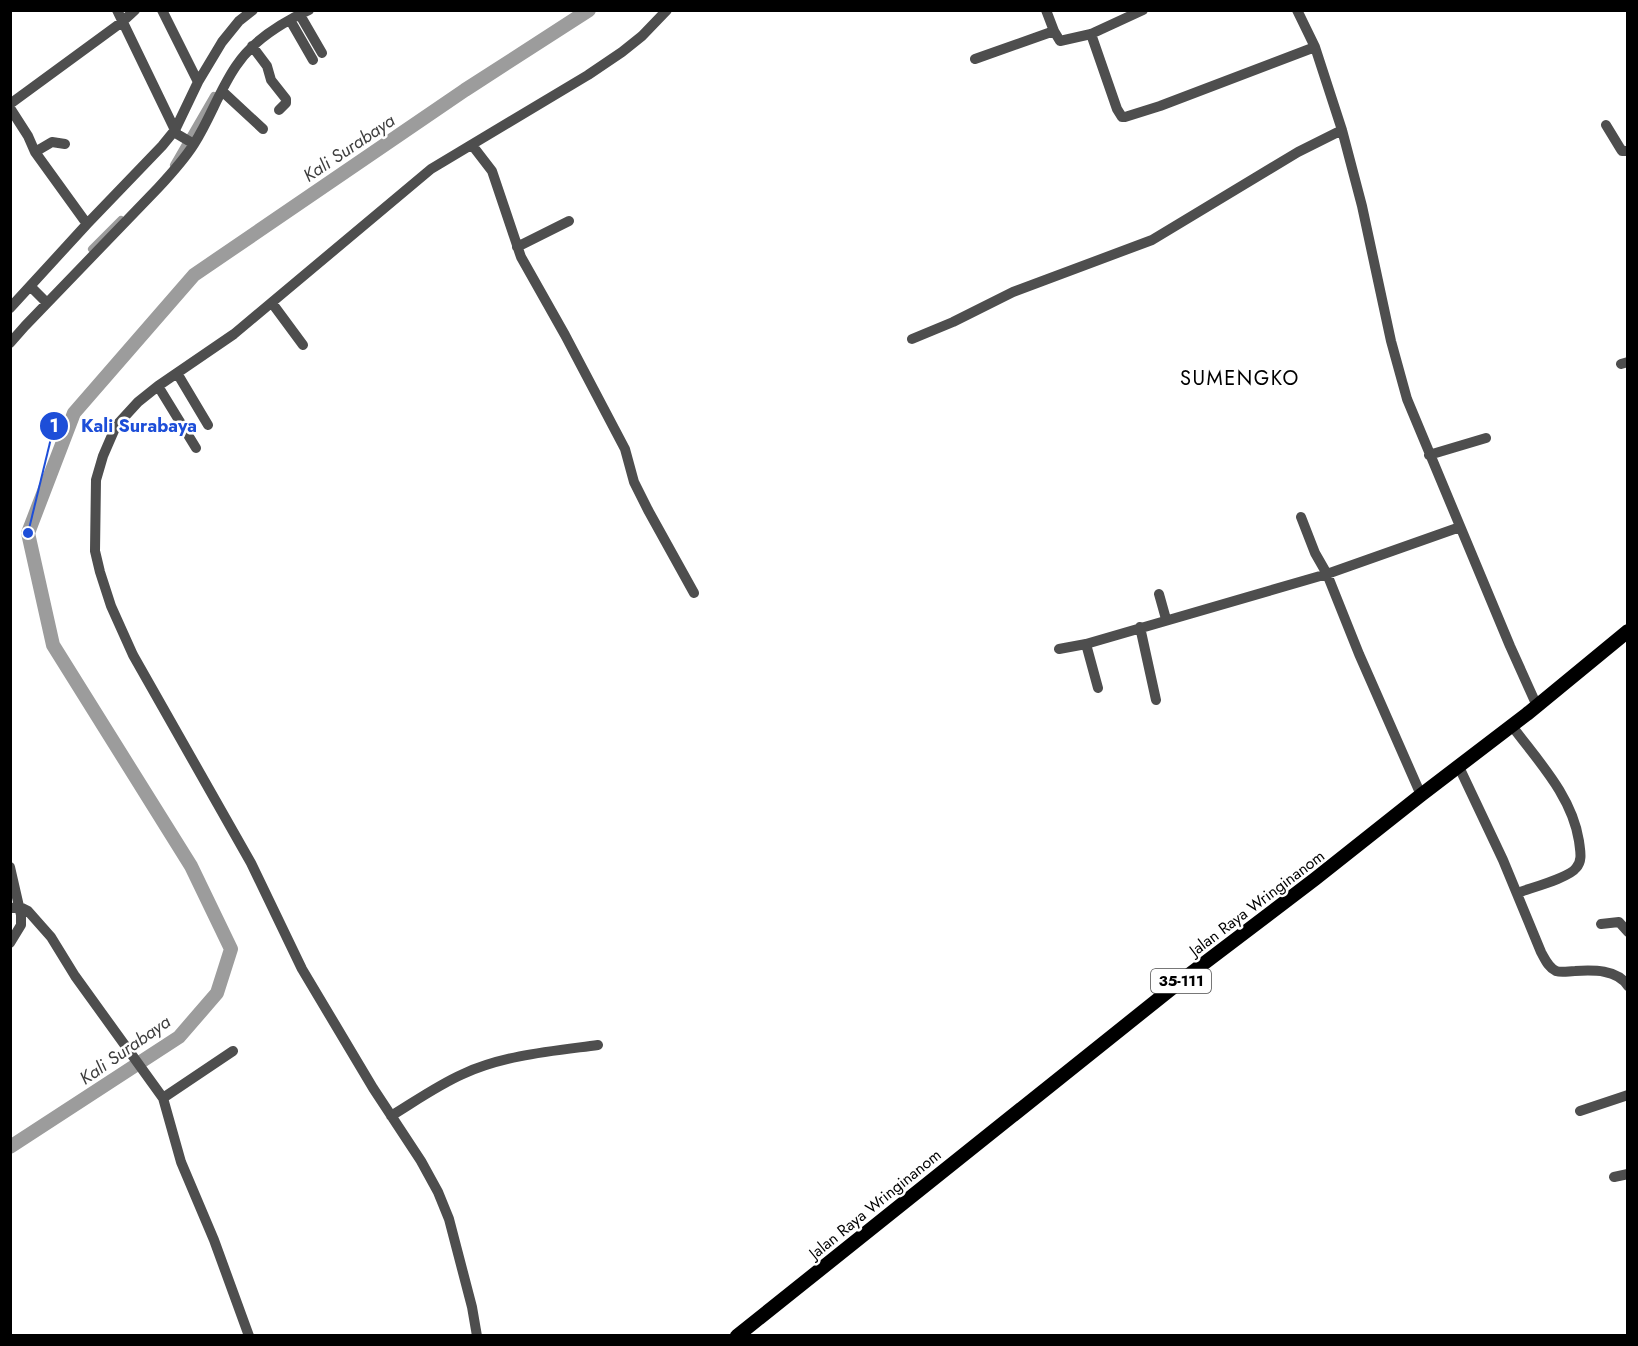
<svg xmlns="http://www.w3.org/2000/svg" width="1638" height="1346" viewBox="0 0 1638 1346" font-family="Jost,sans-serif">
	<rect width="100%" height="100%" fill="#fff"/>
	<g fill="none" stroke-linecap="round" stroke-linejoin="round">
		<path stroke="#9c9c9c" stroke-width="8" d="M 174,165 L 214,96
			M 92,249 L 121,220"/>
		<path stroke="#9c9c9c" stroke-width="14" d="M 10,1147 L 179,1037 L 217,993 L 231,949 L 191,866 L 53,645 L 28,533 L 74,413 L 194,275 L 465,90 L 589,10"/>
		<path stroke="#4e4e4e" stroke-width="10" d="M 117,10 L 175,130 L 177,134 L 194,144
			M 162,10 L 198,82
			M 1046,10 L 1054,31 L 1060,41 L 1091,34 L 1143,10
			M 1297,10 L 1315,47 L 1342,130 L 1362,206 L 1391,341 L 1407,399 L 1510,646 L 1537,706
			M 300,15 L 322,53
			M 290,20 L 313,60
			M 1091,34 L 1117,109 L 1122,117 L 1125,117 L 1160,106 L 1315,47
			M 252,46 L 267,66 L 271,80 L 286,99 L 286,103 L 279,110
			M 975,59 L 1054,31
			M 222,91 L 263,129
			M 10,104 L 122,22 L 135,10
			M 10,108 L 28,136 L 35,152 L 87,224
			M 1606,125 L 1620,148 L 1622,151 L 1628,151
			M 472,145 L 492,171 L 521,257 L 565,335 L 625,449 L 634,482 L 648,510 L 694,593
			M 35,152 L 52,142 L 65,144
			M 517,247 L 569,221
			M 31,287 L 47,303
			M 272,303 L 303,345
			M 10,308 L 87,224 L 162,146 L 175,130 L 198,82 L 222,42 L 239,21 L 253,10
			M 912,339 L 953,322 L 1013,292 L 1152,240 L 1298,152 L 1342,130
			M 10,343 L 25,326 L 158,188 C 171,174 184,160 194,144 C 210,119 219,91 236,66 C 253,40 281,23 309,10
			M 1621,364 L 1628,362
			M 177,373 L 208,425
			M 158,386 L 196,448
			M 1429,455 L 1486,438
			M 1301,517 L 1315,553 L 1327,574 L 1460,527
			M 1159,594 L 1166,619
			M 1140,627 L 1156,700
			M 1086,644 L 1098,688
			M 1059,649 L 1086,644 L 1327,574 L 1359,654 L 1421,795
			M 1512,726 C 1538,761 1572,796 1579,841 C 1580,850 1583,861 1576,868 C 1569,878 1530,888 1517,893
			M 1459,767 L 1503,860 L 1541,952 C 1545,959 1548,967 1556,971 C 1562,973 1569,971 1575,971 C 1593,970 1617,969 1628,986
			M 10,867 L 21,915 L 21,925 L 10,943
			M 10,908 L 20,907 L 28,911 L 51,937 L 75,976 L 163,1098 L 181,1162 L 214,1240 L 249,1336
			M 1601,924 L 1619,922 L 1628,932
			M 163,1098 L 233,1051
			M 1580,1111 L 1628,1095
			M 391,1116 C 414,1102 438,1085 463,1074 C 504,1055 553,1051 598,1045
			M 1614,1177 L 1628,1174
			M 477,1336 L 472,1307 L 449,1219 L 438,1192 L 421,1161 L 373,1088 L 302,969 L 251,863 L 133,655 L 111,606 L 100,572 L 95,551 L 96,480 L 103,456 L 116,426 L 138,402 L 158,386 L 234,334 L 431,169 L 588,75 L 622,52 L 642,36 L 667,10"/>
		<path stroke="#000" stroke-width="14" d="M 737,1336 L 1186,977 L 1315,879 L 1421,795 L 1527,714 L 1628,631"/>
	</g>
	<g text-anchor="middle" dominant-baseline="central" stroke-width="5" stroke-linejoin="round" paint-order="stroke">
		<rect fill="#fff" stroke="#4c4c4c" stroke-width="1.5" x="1151" y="969" width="60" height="24" rx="4.5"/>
		<g font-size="15" font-weight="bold" fill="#000">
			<text x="1181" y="981">35-111</text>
		</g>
		<g font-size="16" fill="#000" stroke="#fff">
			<text transform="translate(1257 903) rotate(-37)">Jalan Raya Wringinanom</text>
			<text transform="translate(875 1204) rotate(-39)">Jalan Raya Wringinanom</text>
		</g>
		<g font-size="18" font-style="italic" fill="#3d3d3d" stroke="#fff">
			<text transform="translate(349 148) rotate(-34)">Kali Surabaya</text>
			<text transform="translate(125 1050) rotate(-35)">Kali Surabaya</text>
		</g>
		<g font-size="20" letter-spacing="1.5" fill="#000" stroke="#fff">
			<text x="1240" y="378">SUMENGKO</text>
		</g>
	</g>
	<path fill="none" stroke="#1d4ed8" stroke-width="2" d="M28 533L54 426"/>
	<g fill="#1d4ed8" stroke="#fff" stroke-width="2">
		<circle cx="28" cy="533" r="6"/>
		<circle cx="54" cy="426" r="15"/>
	</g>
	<g font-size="18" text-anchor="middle" font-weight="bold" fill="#fff">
		<text x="54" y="432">1</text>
	</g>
	<g font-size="18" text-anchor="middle" font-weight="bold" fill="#1d4ed8" stroke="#fff" stroke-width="5" stroke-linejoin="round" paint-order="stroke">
		<text x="139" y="432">Kali Surabaya</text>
	</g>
	<rect width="1638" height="1346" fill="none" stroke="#000000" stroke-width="24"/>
</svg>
